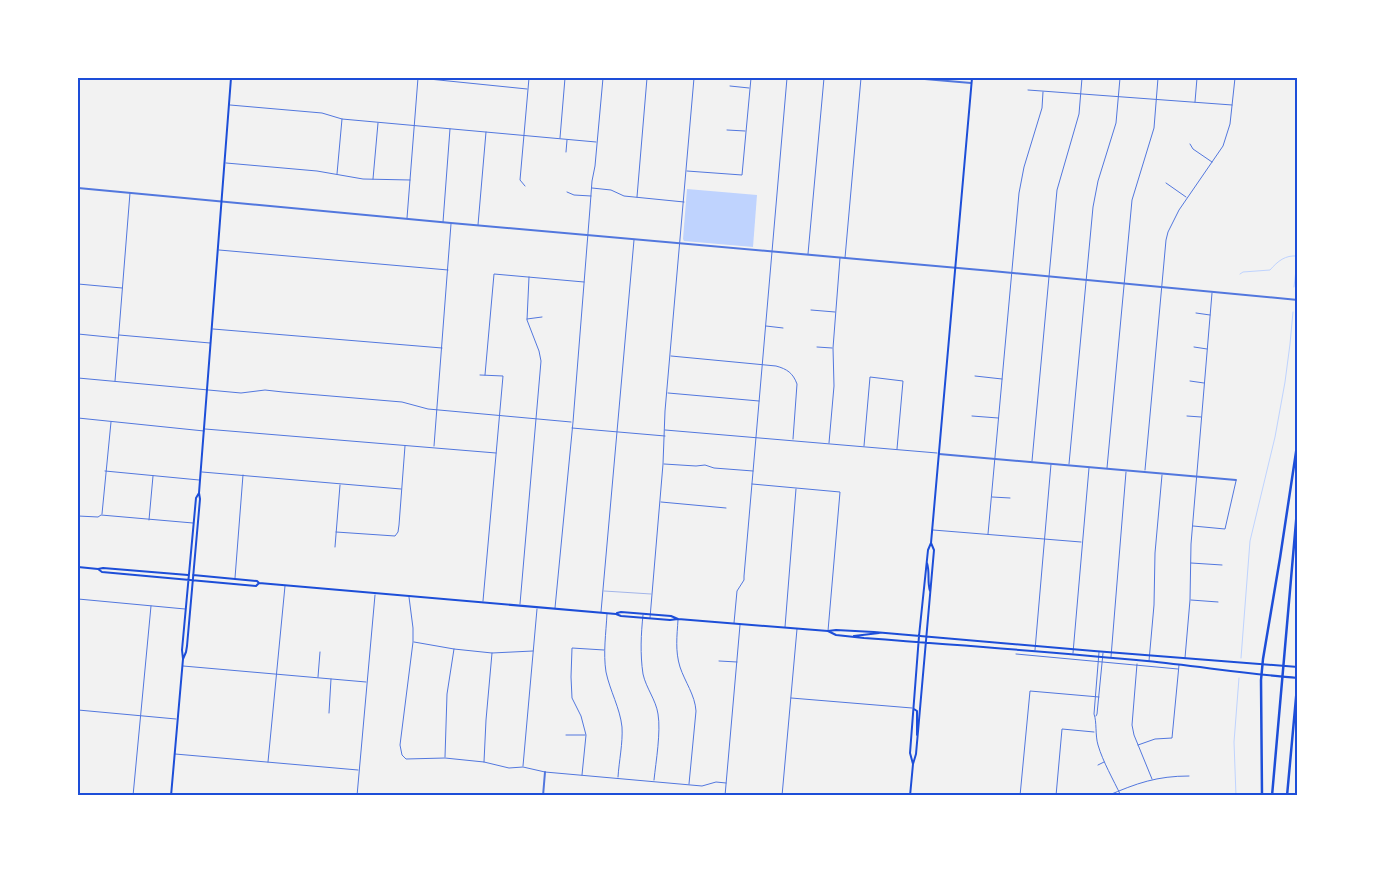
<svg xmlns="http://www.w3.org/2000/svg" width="1375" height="873" viewBox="0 0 1375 873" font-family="Manrope,sans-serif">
	<rect width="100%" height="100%" fill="#f2f2f2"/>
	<path fill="#bfd3fe" d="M 687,189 L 757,195 L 753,247 L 684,241 L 683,239 Z"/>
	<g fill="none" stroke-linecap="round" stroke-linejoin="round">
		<path stroke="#bfd3fe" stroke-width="1" d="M 1240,274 L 1243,272 L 1270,270 C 1278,261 1285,255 1297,256
			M 1294,287 L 1298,252
			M 1241,658 L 1250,541 L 1275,437 L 1285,382 L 1290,344 L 1293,312
			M 1236,796 L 1234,742 L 1239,678"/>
		<path stroke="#5277de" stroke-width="0.5" d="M 604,591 L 651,594"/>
		<path stroke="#5277de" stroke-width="1" d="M 419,78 L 527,89
			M 730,86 L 749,88
			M 1028,90 L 1232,105
			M 1195,102 L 1197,78
			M 230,105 L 322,113 L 342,119 L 596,142
			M 727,130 L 745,131
			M 560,138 L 565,78
			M 1190,144 L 1193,149 L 1212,162
			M 566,152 L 567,140
			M 226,163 L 317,171 L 363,179 L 410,180
			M 687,171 L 742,175 L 751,78
			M 337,174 L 342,119
			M 373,179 L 378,123
			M 1166,183 L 1186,197
			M 525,186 L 520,180 L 529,78
			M 592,188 L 611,190 L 624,196 L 684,202
			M 567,192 L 574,195 L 591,196
			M 637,197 L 647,78
			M 407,218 L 418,78
			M 443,222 L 450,129
			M 478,225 L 486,132
			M 219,250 L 448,270
			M 808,254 L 824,78
			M 845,258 L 861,78
			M 78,284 L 122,288
			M 811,310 L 835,312
			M 1196,313 L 1210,315
			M 527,319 L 542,317
			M 766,326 L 783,328
			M 213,329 L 442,348
			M 78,334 L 118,338
			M 119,335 L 210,343
			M 817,347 L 832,348
			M 1194,347 L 1207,349
			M 671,356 L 776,366 C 787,369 793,373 797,384 L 793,439
			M 480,375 L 503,376 L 483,601
			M 485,375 L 494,274 L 584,282
			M 975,376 L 1002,379
			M 78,378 L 241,393 L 265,390 L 283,392 L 402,402 L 428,409 L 571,422
			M 115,381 L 130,193
			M 1190,381 L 1204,383
			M 668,393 L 759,401
			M 972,416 L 998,418
			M 1187,416 L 1201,417
			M 78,418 L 204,431
			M 572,428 L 665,436
			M 205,429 L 496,453
			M 665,430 L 937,453
			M 829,443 L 834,386 L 833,348 L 840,258
			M 434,446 L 451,224
			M 864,446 L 870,377 L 903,381 L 897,449
			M 1032,461 L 1057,190 L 1079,114 L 1082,78
			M 664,464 L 696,466 L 705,465 L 714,468 L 753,471
			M 1069,464 L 1093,207 L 1098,181 L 1116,123 L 1120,78
			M 1107,468 L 1132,200 L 1154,128 L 1158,78
			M 1145,470 L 1166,240 L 1168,232 L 1179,210 L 1223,146 L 1230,124 L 1235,78
			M 105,471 L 199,480
			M 202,472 L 401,489
			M 752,484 L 840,492 L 828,631
			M 992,497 L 1010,498
			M 661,502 L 726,508
			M 102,514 L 111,422
			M 78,516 L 98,517 L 101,515 L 193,523
			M 149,520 L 153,476
			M 1193,526 L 1225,529 L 1236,481
			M 933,530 L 1081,542
			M 336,532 L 395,536 L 398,532 L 399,525 L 405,446
			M 988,534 L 1019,193 L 1024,167 L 1042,108 L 1043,92
			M 335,547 L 340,485
			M 1191,563 L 1222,565
			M 235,578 L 243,475
			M 409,597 L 413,628 L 413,642 L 400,745 L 402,755 L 406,759 L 445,758 L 484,762 L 509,768 L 523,767 L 545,772 L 702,786 L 716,782 L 726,783
			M 78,599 L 185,609
			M 1191,600 L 1218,602
			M 520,604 L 541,361 L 539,351 L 527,320 L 529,277
			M 555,608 L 573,422 L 590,208 L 592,181 L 595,166 L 603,78
			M 601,612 L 634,240
			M 607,614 C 606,633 603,653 606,672 C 610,691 620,708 622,727 C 623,743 619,761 618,777
			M 643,615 C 641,634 640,654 643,674 C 646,688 656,700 658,714 C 661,732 656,761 654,780
			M 650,618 L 663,464 L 665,411 L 694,78
			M 678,620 C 677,636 675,651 680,667 C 685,682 695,695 696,711 L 689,784
			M 734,623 L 737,591 L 744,580 L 744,576 L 787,78
			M 785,627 L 796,489
			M 414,642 L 454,649 L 492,653 L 533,651
			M 1035,650 L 1051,464
			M 1099,652 L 1094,714 C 1097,722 1095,735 1098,745 C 1103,762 1113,779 1121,796
			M 1073,653 L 1089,468
			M 1016,654 L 1178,669
			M 1111,657 L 1126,472
			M 1185,658 L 1190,600 L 1191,544 L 1212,293
			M 719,661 L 737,662
			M 1149,661 L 1154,605 L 1155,553 L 1162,475
			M 1137,664 L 1132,725 L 1134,735 L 1152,779
			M 183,666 L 366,682
			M 318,677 L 320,652
			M 791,698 L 912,708
			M 78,710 L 176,719
			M 329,713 L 331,679
			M 1096,716 L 1097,714 L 1103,653
			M 566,735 L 585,735
			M 1138,745 L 1155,739 L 1172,738 L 1179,665
			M 175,754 L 358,770
			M 445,757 L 447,694 L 454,649
			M 268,762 L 285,586
			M 484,762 L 486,720 L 492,653
			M 1098,765 L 1104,762
			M 523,766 L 537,609
			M 582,775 L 586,735 L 581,716 L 572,698 L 571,677 L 572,648 L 604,650
			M 358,794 L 380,796
			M 133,796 L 151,606
			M 357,796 L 375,595
			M 725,796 L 740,625
			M 782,796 L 797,629
			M 1020,796 L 1030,691 L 1099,697
			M 1056,796 L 1062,729 L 1094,732
			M 1107,796 C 1137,783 1157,776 1189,776"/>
		<path stroke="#5277de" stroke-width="2" d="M 913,78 L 971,83
			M 78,188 L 451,223 L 992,271 L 1298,300
			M 939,454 L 1236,480
			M 543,796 L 545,772"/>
		<path stroke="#1d4ed8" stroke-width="2" d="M 927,563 C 930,572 927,582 930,591
			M 78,567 L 98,569 L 103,568 L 188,575
			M 98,569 L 102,572 L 256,586 L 259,583 L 616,614 L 621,616 L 670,620 L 678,619 L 828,631 L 836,630 L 874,632 L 1094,651 L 1298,667
			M 193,575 L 257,581 L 259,583
			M 617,613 L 621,612 L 671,616 L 678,619
			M 828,631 L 836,635 L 864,638 C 959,645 1053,652 1147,661 C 1197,666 1247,674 1298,678
			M 854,636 L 879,633
			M 183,659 L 186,652 L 187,646 L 200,499 L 199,493 L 231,78
			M 914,709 L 917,711 L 917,735
			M 913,764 L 910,753 L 919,636 L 928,550 L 931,543 L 972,78
			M 171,796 L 183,659 L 182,650 L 196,498 L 199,493
			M 910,796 L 913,764 L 916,754 L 934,550 L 931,543"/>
		<path stroke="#1d4ed8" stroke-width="2.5" d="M 1262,796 L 1261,680 L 1263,659 L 1280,558 L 1298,439
			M 1272,796 L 1298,499
			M 1287,796 L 1298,676"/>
	</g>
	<rect width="1375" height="873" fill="none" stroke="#ffffff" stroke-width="158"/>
	<rect x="79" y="79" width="1217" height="715" fill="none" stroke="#1d4ed8" stroke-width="2"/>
</svg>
